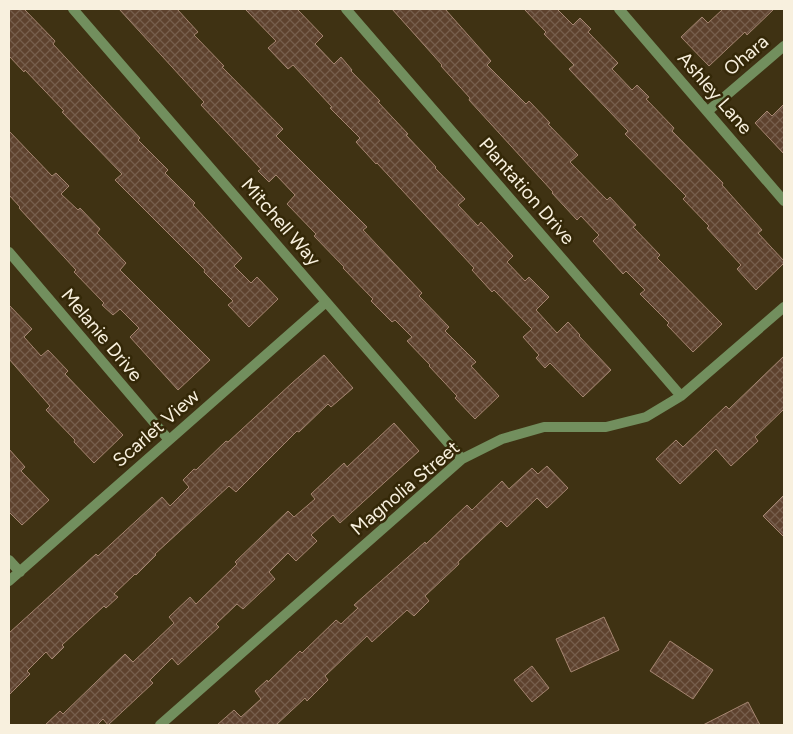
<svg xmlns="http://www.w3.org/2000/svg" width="793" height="734" viewBox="0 0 793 734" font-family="Figtree,sans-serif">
	<defs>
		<pattern id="building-cross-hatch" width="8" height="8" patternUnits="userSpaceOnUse" patternTransform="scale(1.25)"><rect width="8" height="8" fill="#5e422e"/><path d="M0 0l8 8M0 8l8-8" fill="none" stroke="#765e4c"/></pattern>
	</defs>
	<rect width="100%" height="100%" fill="#3f3213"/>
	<path fill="url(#building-cross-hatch)" stroke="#a58570" d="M 9,9 L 24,9 L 55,41 L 53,44 L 140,138 L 138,140 L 168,170 L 165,173 L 195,203 L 193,205 L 242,258 L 234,266 L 251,283 L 257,277 L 278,299 L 249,327 L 228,305 L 233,301 L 204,272 L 205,270 L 115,180 L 122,174 L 62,112 L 64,111 L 25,70 L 24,72 L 9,56 Z
		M 119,9 L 177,9 L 198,32 L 194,35 L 224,66 L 222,67 L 283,129 L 276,136 L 367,227 L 363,230 L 422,293 L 419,296 L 449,327 L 445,331 L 476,362 L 471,366 L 499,396 L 475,419 L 455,398 L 457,396 L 429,366 L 430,365 L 407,341 L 412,337 L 395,320 L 392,322 L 371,301 L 373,299 L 343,268 L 344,267 L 314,236 L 316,234 L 287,204 L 295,195 L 276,175 L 269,182 L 258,171 L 261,169 L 201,105 L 204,102 Z
		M 245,9 L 297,9 L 323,36 L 315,44 L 334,64 L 341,57 L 352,70 L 351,71 L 380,101 L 378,102 L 408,134 L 406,135 L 436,167 L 435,168 L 465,199 L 458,205 L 478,226 L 481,222 L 513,256 L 507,262 L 525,281 L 529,277 L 549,297 L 536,310 L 557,333 L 568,322 L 580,335 L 579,336 L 611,370 L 583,397 L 550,363 L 545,368 L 536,358 L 539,355 L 523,337 L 532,329 L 494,290 L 492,292 L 472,270 L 474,268 L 377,163 L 376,164 L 356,142 L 360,138 L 330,108 L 332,107 L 293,65 L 288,69 L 268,48 L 276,41 Z
		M 392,9 L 445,9 L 491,61 L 487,65 L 526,104 L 529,101 L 550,123 L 548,124 L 578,155 L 570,162 L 607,200 L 610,197 L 636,225 L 633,227 L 660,255 L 657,258 L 722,324 L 693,352 L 667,325 L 669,323 L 640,294 L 645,290 L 626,271 L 623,274 L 593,241 L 599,235 L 581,216 L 577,220 L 552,193 L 553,192 L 469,100 L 470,98 L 441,66 L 442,65 Z
		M 524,9 L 557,9 L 573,25 L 580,18 L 591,29 L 588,32 L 618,63 L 612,69 L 632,90 L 637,85 L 649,97 L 646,99 L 674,128 L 672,131 L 723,183 L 722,185 L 762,230 L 758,233 L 784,261 L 784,263 L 756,290 L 737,269 L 741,265 L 707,228 L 709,226 L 683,199 L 686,196 L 625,134 L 628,131 L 569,69 L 574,65 L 544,34 L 546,32 Z
		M 723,9 L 774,9 L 747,35 L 745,32 L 709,66 L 681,37 L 702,17 L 708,23 Z
		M 784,104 L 784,154 L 755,123 L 767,111 L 772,116 Z
		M 9,131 L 52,176 L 56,173 L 69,186 L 61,194 L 78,210 L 80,208 L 100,229 L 97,233 L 126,263 L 120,270 L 210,360 L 178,390 L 130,337 L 139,328 L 120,309 L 113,315 L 102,305 L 104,303 L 74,272 L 76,270 L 19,208 L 20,207 L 9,195 Z
		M 9,305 L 32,329 L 24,337 L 41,356 L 48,350 L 68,371 L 65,374 L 123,435 L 94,463 L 74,442 L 75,440 L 46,410 L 50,406 L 9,359 Z
		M 324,355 L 353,388 L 331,407 L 328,404 L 299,432 L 297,431 L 236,492 L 229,486 L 155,554 L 156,555 L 136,575 L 135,574 L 114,594 L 118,597 L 106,608 L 104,606 L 62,645 L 64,647 L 52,659 L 46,652 L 27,671 L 30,674 L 9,695 L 9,633 L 96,554 L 98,556 L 162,497 L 170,506 L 189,487 L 183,480 L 194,469 L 196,470 L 226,441 L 228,442 L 292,383 Z
		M 784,356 L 784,409 L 755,437 L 758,441 L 731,466 L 716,449 L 680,484 L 656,459 L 676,440 L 683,447 L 726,406 L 729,409 Z
		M 394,423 L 419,451 L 340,523 L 333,515 L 311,535 L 317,541 L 296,561 L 288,553 L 269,572 L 275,579 L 243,609 L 237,604 L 216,624 L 219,627 L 178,665 L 172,658 L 150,680 L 153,683 L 108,725 L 103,719 L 97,725 L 45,725 L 60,711 L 63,714 L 125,654 L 133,662 L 174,623 L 169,617 L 190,597 L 196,604 L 237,564 L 235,562 L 288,511 L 294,517 L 315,499 L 311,494 L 344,463 L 347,467 Z
		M 9,449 L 25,467 L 21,471 L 49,500 L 22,525 L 9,512 Z
		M 547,466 L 568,488 L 547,508 L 537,498 L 507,527 L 501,521 L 458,562 L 459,564 L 425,596 L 429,601 L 414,616 L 407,610 L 372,642 L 367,636 L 325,676 L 328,680 L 307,701 L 305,698 L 276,725 L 217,725 L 234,710 L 241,717 L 261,699 L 255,691 L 267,680 L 268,682 L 300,651 L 302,653 L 336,620 L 341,624 L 358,608 L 354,605 L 425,542 L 426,544 L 467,505 L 472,510 L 502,481 L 509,489 L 532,468 L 538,474 Z
		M 784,495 L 784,537 L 763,516 Z
		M 604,617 L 619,650 L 571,672 L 556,639 Z
		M 670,641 L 713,670 L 693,699 L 650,671 Z
		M 532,666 L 549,688 L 532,702 L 514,680 Z
		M 748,702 L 760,725 L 703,725 Z"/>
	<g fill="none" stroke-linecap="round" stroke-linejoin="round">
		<path stroke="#728f5e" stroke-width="10" d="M 73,9 L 462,459
			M 346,9 L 681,396
			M 619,9 L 784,201
			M 708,111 L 784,46
			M 9,252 L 169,440
			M 9,560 L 20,572
			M 9,581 L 326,302
			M 160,725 L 462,459 L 502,439 L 544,427 L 606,427 L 646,417 L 681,396 L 784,307"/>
	</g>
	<g text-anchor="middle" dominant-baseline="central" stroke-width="5" stroke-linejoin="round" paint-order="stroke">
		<g font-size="19" fill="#f8f0de" stroke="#342808">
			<text transform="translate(746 55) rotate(-40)">Ohara</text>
			<text transform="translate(715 93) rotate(49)">Ashley Lane</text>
			<text transform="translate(527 191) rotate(49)">Plantation Drive</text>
			<text transform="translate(281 222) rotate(49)">Mitchell Way</text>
			<text transform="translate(102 335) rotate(50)">Melanie Drive</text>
			<text transform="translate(156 428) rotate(-41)">Scarlet View</text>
			<text transform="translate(405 488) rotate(-40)">Magnolia Street</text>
		</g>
	</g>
	<rect width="793" height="734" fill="none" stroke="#f8f0de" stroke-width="20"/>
</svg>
